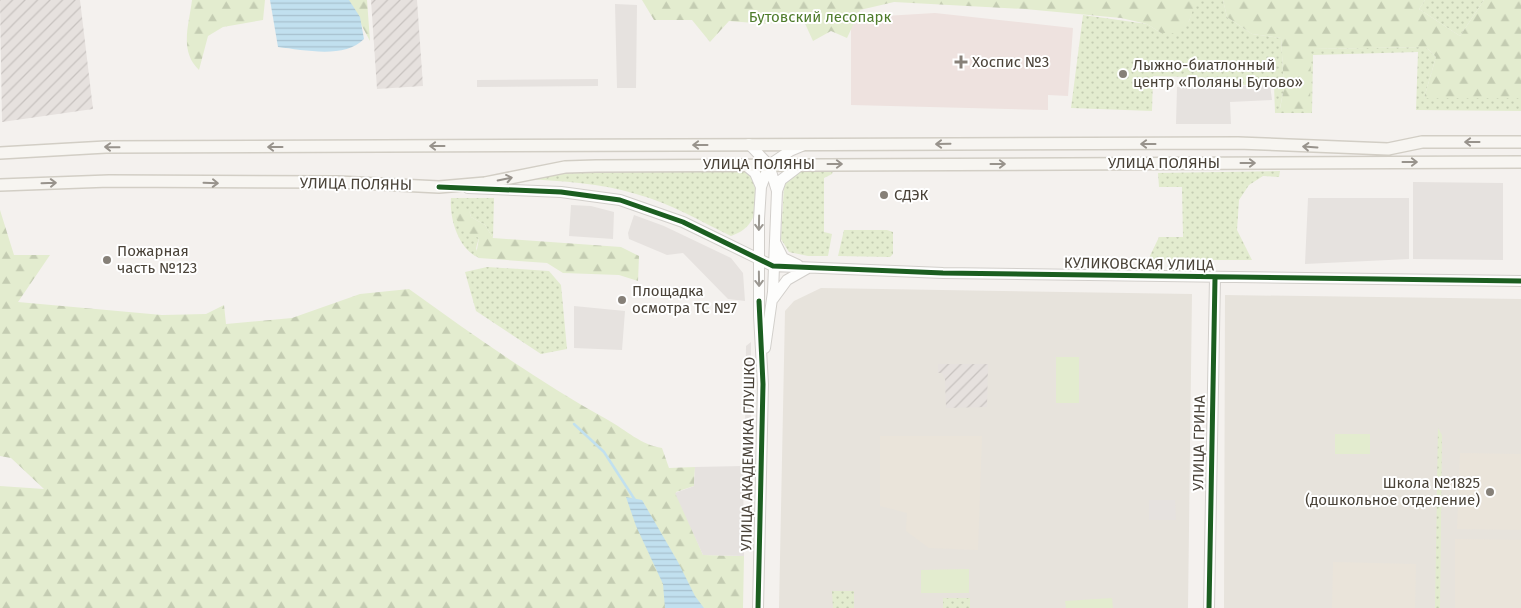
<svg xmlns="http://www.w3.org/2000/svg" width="1521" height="608" viewBox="0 0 1521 608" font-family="'Fira Sans',sans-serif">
	<defs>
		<pattern id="industrial-furrows" width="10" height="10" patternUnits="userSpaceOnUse" patternTransform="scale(1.25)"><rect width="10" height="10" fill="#e6e1de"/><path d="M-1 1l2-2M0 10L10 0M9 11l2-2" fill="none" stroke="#c7c2bf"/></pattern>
		<pattern id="grass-dots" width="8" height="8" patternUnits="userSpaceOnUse" patternTransform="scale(1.25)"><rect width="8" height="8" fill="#e3eccf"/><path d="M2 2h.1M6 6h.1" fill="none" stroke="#c4ccb2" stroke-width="1.8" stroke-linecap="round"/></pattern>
		<pattern id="forest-firs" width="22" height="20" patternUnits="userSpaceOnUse" patternTransform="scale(1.25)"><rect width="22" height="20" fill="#e3eccf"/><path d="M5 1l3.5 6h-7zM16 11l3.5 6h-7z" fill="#c4ccb2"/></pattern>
		<pattern id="water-rules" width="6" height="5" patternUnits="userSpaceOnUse" patternTransform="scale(1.25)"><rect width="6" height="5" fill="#c1e0ef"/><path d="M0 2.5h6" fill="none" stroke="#a7c1ce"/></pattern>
	</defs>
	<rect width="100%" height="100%" fill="#f4f1ee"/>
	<path fill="#e7e3dc" d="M 821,288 L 1192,294 L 1188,608 L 779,608 L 785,311 L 794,301 Z
		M 1225,295 L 1521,299 L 1521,608 L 1224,608 Z"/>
	<path fill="url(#industrial-furrows)" d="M 0,0 L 80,0 L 93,109 L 2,122 Z
		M 371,0 L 417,0 L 423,86 L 377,89 Z
		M 938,364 L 988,364 L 987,407 L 946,408 L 945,379 L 942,373 L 938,373 Z"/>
	<path fill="#eae4da" d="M 880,436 L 982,436 L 978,550 L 929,548 L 906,531 L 907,513 L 880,506 Z
		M 1460,453 L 1521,454 L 1521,530 L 1457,529 Z
		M 1455,539 L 1521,540 L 1521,608 L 1455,608 Z
		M 1333,562 L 1416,564 L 1415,608 L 1332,608 Z"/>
	<path fill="#eee2df" d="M 935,13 L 1073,28 L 1068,96 L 1048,95 L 1048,110 L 851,105 L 851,18 Z"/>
	<path fill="url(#grass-dots)" d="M 1195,0 L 1223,0 L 1227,17 L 1252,34 L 1281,38 L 1284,87 L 1280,108 L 1310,109 L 1310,49 L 1426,47 L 1436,57 L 1424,98 L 1521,98 L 1521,111 L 1416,110 L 1418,52 L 1313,55 L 1312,113 L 1275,113 L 1274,85 L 1233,85 L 1220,78 L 1153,76 L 1152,111 L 1071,108 L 1083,15 L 1147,24 L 1161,33 L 1189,21 Z
		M 1425,0 L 1484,0 L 1460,36 L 1419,9 Z
		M 833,170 L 832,174 L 824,178 L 824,232 L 832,234 L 828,256 L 808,256 L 789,252 L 781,239 L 784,185 C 792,166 815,170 833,170 Z
		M 557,171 L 745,171 L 755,178 C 758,203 759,227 731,236 C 700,221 670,203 636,194 C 600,183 563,181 525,179 Z
		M 1280,171 L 1279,177 L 1263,176 L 1249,185 L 1239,200 L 1237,230 L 1252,260 L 1148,260 L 1159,237 L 1183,237 L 1182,187 L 1159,187 L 1158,173 Z
		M 451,198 L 494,198 L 493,238 L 485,225 L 471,217 L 469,211 L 474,234 L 479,238 L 476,248 L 479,258 L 483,259 C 460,254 449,220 451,198 Z
		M 844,230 L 887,230 L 893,232 L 893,254 L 890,257 L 838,256 Z
		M 487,267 L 549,271 L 561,285 L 567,349 L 541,354 L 476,311 L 465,272 Z
		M 1438,428 L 1442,435 L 1440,608 L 1435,608 Z
		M 832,591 L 854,591 L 854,608 L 833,608 Z
		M 943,598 L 970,598 L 970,608 L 943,608 Z"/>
	<path fill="url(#forest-firs)" d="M 192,0 L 265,0 L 263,20 L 223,27 L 208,36 L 199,70 C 179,51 189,25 192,0 Z
		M 348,0 L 367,0 L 370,41 Z
		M 642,0 L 1195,0 L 1196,1 L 1189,21 L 1176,33 L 1161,33 L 1147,24 L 1121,18 L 1025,9 L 894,2 L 860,10 L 847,38 L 831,31 L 813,41 L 802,17 L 768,24 L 729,21 L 710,42 L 692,20 L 654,20 Z
		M 1223,0 L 1425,0 L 1419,9 L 1460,36 L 1484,0 L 1521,0 L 1521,98 L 1424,98 L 1436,57 L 1426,47 L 1311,49 L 1310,109 L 1280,109 L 1284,87 L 1281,38 L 1252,34 L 1227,17 Z
		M 463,208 L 469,211 L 471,217 L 485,225 L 493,238 L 621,247 L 639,256 L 638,281 L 619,275 L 563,273 L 547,263 L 479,258 L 476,255 L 479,238 L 466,232 L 456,219 L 457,213 Z
		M 0,210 L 14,255 L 50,255 L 18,302 L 162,315 L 206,314 L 224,305 L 226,324 L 292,318 L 360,294 L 409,289 C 474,336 538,381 608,420 C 626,430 641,445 662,448 L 669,468 L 695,467 L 694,486 L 676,492 L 703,555 L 744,556 L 743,608 L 0,608 L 0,486 L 44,489 L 11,458 L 0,456 Z"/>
	<path fill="#e3eccf" d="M 1056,357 L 1079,357 L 1079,403 L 1056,403 Z
		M 1335,434 L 1370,434 L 1370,454 L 1335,454 Z
		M 969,569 L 969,593 L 921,593 L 921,570 Z
		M 1112,598 L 1113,608 L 1066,608 L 1065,601 Z"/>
	<path fill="#e6e2df" d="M 615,4 L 637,5 L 636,88 L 617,88 Z
		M 598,79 L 598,86 L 477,87 L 477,80 Z
		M 1270,85 L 1272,100 L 1230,102 L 1231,124 L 1176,124 L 1177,87 Z
		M 1413,182 L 1503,183 L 1503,260 L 1413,259 Z
		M 1308,198 L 1409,198 L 1409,259 L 1305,264 Z
		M 571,205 L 591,206 L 614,212 L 613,239 L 569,236 Z
		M 634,215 L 664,226 L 731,258 L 743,273 L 745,301 L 728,299 L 683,253 L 667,255 L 629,239 L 628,233 Z
		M 574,306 L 625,311 L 622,350 L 574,348 Z
		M 751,342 L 751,434 L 745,431 L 746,346 Z
		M 743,466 L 744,556 L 703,555 L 675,493 L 694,486 L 695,467 Z
		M 1149,500 L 1175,500 L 1176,520 L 1149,520 Z"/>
	<path fill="url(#water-rules)" d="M 270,0 L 349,0 L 360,17 L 364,39 C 345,59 304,50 278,47 Z
		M 626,497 L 642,500 L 678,562 L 695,596 L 704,608 L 665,608 L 663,584 L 636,526 Z"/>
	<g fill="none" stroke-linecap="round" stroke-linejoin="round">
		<path stroke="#c1e0ef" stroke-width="2.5" d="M 574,424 L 604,452 L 635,500"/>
		<defs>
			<path id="tertiary" d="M 749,144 L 769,165 L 777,191
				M 744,164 L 755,173 L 761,187
				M 468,188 L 561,192 L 620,200 L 683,222 L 773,266 L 943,273 L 1521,281
				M 776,244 L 783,258 L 798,265
				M 773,299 L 787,280 L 808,268
				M 765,348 L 773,292 L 777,191 L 781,180 L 802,164
				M 758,608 L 763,384 L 759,316 L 759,219 L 761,187 L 769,165 L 790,151 L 802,146
				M 1209,608 L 1215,278"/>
			<path id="secondary" d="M 0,153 L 106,147 L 1238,143 L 1388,149 L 1422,142 L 1521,142
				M 0,185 L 109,181 L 338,182 L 439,187 L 485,183 L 565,167 L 596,166 L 1521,162"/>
		</defs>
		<use href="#tertiary" stroke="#d2cfcb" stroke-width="12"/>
		<use href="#secondary" stroke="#d2cec5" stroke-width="14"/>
		<use href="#tertiary" stroke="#fdfdfc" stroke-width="10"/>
		<use href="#secondary" stroke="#f7f5f1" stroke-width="11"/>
		<defs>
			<path id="cycleway" d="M 439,187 L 561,192 L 620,200 L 683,222 L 773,266 L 943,273 L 1521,281
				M 758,608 L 763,384 L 759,301
				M 1209,608 L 1215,278"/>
		</defs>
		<use href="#cycleway" stroke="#fff" stroke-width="8"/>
		<use href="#cycleway" stroke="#1b5e20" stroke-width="5"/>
	</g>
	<defs><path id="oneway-shaft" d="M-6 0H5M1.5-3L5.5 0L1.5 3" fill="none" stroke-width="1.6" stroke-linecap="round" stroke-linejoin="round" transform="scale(1.25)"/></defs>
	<g stroke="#98938c">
		<use href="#oneway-shaft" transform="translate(1472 142) rotate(180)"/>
		<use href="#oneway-shaft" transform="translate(943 144) rotate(179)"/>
		<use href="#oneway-shaft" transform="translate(1148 144) rotate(180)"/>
		<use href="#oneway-shaft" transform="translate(700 145) rotate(180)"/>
		<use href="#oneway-shaft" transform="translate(437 146) rotate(-180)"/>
		<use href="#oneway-shaft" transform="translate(112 147) rotate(-179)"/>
		<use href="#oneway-shaft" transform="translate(275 147) rotate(180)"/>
		<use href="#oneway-shaft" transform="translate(1310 147) rotate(-176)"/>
		<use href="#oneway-shaft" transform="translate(1410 162)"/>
		<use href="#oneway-shaft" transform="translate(1248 163)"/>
		<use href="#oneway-shaft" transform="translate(835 164)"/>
		<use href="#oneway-shaft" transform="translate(998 164)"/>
		<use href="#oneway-shaft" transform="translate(505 179) rotate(-12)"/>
		<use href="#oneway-shaft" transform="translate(49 183) rotate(-2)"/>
		<use href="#oneway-shaft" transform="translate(211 183) rotate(2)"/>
	</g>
	<g stroke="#9b9791">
		<use href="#oneway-shaft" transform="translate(759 223) rotate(91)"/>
		<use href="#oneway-shaft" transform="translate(759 279) rotate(89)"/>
	</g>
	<g fill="#868078" stroke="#fff" stroke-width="2">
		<path d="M958.5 54.5h5v5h5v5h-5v5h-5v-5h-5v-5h5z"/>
		<circle cx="1123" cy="74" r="5"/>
		<circle cx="884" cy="195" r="5"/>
		<circle cx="107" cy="260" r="5"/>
		<circle cx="622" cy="300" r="5"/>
		<circle cx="1490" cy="492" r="5"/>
	</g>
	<g text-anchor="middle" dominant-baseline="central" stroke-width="4" stroke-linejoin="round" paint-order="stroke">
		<g font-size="15" fill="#4f7c2c" stroke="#fff">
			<text x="820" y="17">Бутовский лесопарк</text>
		</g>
		<g font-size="15" fill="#4a4339" stroke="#fff" text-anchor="start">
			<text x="972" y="62">Хоспис №3</text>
			<text x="1133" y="65">Лыжно-биатлонный<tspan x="1133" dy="17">центр «Поляны Бутово»</tspan></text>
			<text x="894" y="195">СДЭК</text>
			<text x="117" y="251">Пожарная<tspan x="117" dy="17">часть №123</tspan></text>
			<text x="632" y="291">Площадка<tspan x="632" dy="17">осмотра ТС №7</tspan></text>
			<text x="1480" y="483" text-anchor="end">Школа №1825<tspan x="1480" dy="17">(дошкольное отделение)</tspan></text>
		</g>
		<g font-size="15" fill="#4a4339" stroke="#fff">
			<text x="1164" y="163">УЛИЦА ПОЛЯНЫ</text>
			<text x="759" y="164">УЛИЦА ПОЛЯНЫ</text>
			<text transform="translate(356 184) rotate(1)">УЛИЦА ПОЛЯНЫ</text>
			<text transform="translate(1139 264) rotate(1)">КУЛИКОВСКАЯ УЛИЦА</text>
			<text transform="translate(1199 443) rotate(-89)">УЛИЦА ГРИНА</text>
			<text transform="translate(748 454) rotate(-89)">УЛИЦА АКАДЕМИКА ГЛУШКО</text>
		</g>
	</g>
</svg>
